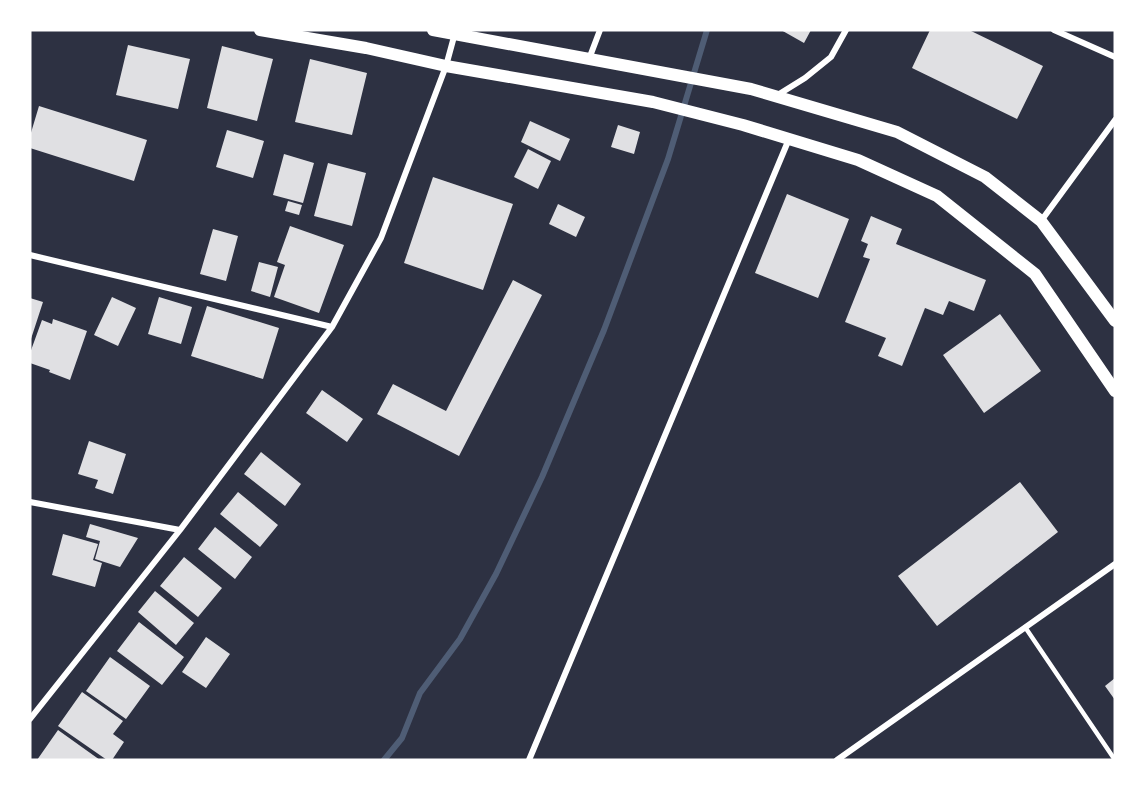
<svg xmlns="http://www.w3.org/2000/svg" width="1145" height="790" viewBox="0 0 1145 790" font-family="Spectral,serif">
	<rect width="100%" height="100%" fill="#2d3142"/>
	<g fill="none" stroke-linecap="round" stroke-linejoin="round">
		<path stroke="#4f5d75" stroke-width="6" d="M 384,760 L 402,738 L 420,693 L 460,639 L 496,574 L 542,477 L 604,330 L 668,159 L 707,30"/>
	</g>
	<path fill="#e0e0e3" d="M 781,30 L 811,30 L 804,43 Z
		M 930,30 L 969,30 L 1043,66 L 1017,119 L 912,68 Z
		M 128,45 L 190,59 L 178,109 L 116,95 Z
		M 222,46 L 273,59 L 257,121 L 207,108 Z
		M 310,59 L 367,73 L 352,135 L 295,122 Z
		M 39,106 L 147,140 L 134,181 L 30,148 L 30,136 Z
		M 530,121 L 570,139 L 560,161 L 521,142 Z
		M 618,125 L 640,132 L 634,154 L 611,147 Z
		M 227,130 L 264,141 L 253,178 L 216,167 Z
		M 528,149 L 551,161 L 538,189 L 514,177 Z
		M 284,154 L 314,163 L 303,203 L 273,195 Z
		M 328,163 L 366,173 L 352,226 L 314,216 Z
		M 433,177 L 513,204 L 483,290 L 404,263 Z
		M 787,194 L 849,219 L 818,298 L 755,273 Z
		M 288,201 L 302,205 L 299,215 L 285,211 Z
		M 558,204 L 585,217 L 576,237 L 549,224 Z
		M 871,216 L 902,229 L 896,244 L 986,280 L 974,311 L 949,301 L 943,315 L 925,308 L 902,366 L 878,356 L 886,338 L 845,322 L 870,259 L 863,257 L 868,244 L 861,241 Z
		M 290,226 L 344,245 L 319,313 L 274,297 L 285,265 L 277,262 Z
		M 213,229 L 238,236 L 226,281 L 200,274 Z
		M 259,262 L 278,267 L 270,297 L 251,291 Z
		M 513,280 L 542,295 L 459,456 L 377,414 L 393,384 L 446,411 Z
		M 112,297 L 136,308 L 118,346 L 94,335 Z
		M 159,297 L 192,307 L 181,344 L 148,334 Z
		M 30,298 L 43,302 L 30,342 Z
		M 207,306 L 279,328 L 263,379 L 191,356 Z
		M 1000,314 L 1041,371 L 984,413 L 943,355 Z
		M 53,319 L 87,331 L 70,380 L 49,372 L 50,370 L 30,363 L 30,353 L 42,320 L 52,324 Z
		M 322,390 L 363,419 L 347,442 L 306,413 Z
		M 89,441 L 126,454 L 113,494 L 95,488 L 98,480 L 78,474 Z
		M 261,452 L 301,484 L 285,506 L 244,474 Z
		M 1020,482 L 1058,532 L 937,626 L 898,576 Z
		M 238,492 L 278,525 L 260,547 L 220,514 Z
		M 90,524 L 138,538 L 120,567 L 95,559 L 100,541 L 86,537 Z
		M 215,527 L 252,557 L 235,579 L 198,549 Z
		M 63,534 L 98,544 L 93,560 L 102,563 L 95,587 L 52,575 Z
		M 184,557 L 222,588 L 198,617 L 160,586 Z
		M 155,591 L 194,623 L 176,645 L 138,612 Z
		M 139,622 L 184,657 L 162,685 L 117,651 Z
		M 206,637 L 230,654 L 206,688 L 182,672 Z
		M 110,657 L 150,686 L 126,719 L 86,691 Z
		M 1115,678 L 1115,700 L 1105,686 Z
		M 82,692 L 123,721 L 113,734 L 124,742 L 112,760 L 107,760 L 58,726 Z
		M 58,730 L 100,760 L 37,760 Z"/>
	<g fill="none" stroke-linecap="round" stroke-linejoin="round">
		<path stroke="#fff" stroke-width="4.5" d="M 1025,627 L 1115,760"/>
		<path stroke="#fff" stroke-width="6" d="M 1054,30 L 1115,57
			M 589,59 L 600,30
			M 776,96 L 805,78 L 831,57 L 846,30
			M 1041,221 L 1115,120
			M 30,255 L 332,327
			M 30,502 L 180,530
			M 30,719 L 180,530 L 332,327 L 381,238 L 446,66 L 455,33
			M 529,760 L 789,139
			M 837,760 L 1115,564"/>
		<path stroke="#fff" stroke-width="12" d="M 260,30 L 366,48 L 446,66 L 653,102 L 743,125 L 858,160 L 937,196 L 1035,274 L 1115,391
			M 433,30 L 751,89 L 897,132 L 985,177 L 1041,221 L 1115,321"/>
	</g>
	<rect width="1145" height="790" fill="none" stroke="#ffffff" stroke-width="63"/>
</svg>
